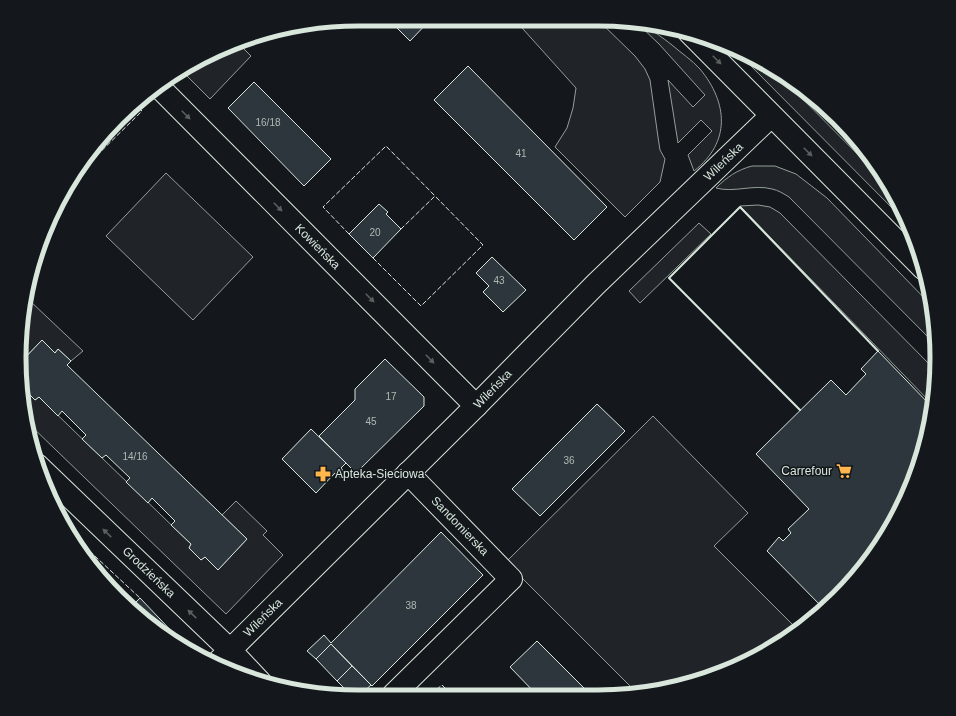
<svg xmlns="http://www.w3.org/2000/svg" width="956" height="716" viewBox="0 0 956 716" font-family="Arial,sans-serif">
	<rect width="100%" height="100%" fill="#14181c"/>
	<path fill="#202428" stroke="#939e99" d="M 514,19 L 598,20 L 635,56 L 645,69 L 650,80 L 658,137 L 660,150 L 665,159 L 660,182 L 625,217 L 555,147 L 567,128 L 573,108 L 576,88 Z
		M 636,22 C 647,26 663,38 672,45 C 681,53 692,60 700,69 C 728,103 731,142 694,171 L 688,155 L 712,131 L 701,120 L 678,143 L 668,80 L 693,107 L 705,95 L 659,44 Z
		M 239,44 L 251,56 L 210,99 L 181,70 L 188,65 Z
		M 741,56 L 774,70 L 888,185 L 910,226 Z
		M 752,166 L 775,166 L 796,174 L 827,198 L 932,306 L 936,345 L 789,197 C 784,194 778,190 772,189 C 754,184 734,193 716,188 C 727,177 737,170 752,166 Z
		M 166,173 L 253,257 L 193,320 L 106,236 Z
		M 758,205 L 770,207 L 780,213 L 936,371 L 932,404 L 740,206 Z
		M 699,223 L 711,234 L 640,303 L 629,291 Z
		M 30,301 L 83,351 L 71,361 L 58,349 L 55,353 L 42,340 L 21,362 L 25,307 Z
		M 20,378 L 25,383 L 22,387 L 35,400 L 39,397 L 191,544 L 189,548 L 201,560 L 205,557 L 218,570 L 247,539 L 222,515 L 236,501 L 267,531 L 263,535 L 283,555 L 226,614 L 28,423 Z
		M 653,416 L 748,513 L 714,546 L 798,630 L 787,640 L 728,671 L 642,694 L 638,694 L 506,562 Z"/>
	<path fill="#2c363c" stroke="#d8e6dc" d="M 388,19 L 431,19 L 410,41 Z
		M 468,66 L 607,207 L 574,240 L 434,100 Z
		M 254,82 L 331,159 L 304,186 L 228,108 Z
		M 379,204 L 388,212 L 386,214 L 401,229 L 373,258 L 349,234 Z
		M 492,257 L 526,290 L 503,312 L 483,292 L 489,286 L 476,273 Z
		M 42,340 L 55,353 L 58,349 L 71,361 L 67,365 L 247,539 L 218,570 L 205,557 L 201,560 L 189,548 L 191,544 L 171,525 L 175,521 L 152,498 L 148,503 L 126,482 L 130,478 L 106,455 L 102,458 L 82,439 L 86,435 L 62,411 L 58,416 L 39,397 L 35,400 L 22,387 L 25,383 L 20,378 L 21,362 Z
		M 878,351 L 932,407 L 931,424 L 911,488 L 880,546 L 838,598 L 824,609 L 767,551 L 779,537 L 783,541 L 791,533 L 788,529 L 809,509 L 756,454 L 831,380 L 846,395 L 866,374 L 861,369 Z
		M 385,359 L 424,397 L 424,406 L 356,473 L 319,436 L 355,400 L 355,389 Z
		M 597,404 L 625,431 L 540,516 L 512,489 Z
		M 311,429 L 346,463 L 341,468 L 345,473 L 341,478 L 335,473 L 316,493 L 282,459 Z
		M 441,532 L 483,575 L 372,686 L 331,644 L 316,659 L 307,651 L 324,635 L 331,643 Z
		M 140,598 L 179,639 L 179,644 L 131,607 Z
		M 537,641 L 590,694 L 536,694 L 510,667 Z
		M 331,644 L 352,666 L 337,681 L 316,659 Z
		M 352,666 L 371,685 L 361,694 L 350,694 L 337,681 Z"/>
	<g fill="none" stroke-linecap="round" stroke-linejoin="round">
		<defs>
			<g id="minor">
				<path id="s1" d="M 159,87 L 476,406"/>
				<path id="s2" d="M 37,465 L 230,650 L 260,682"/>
				<path id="s3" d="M 216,664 L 476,406 L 596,284 L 771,116"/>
				<path d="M 394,694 L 511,579 L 408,473"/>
			</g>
			<path id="secondary" d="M 689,32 L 923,268"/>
		</defs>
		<use href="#minor" stroke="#d8e6dc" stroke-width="24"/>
		<use href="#secondary" stroke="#d8e6dc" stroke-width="24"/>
		<use href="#minor" stroke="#14181c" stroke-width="22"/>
		<use href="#secondary" stroke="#14181c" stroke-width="22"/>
		<path stroke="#d8e6dc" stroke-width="1" stroke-dasharray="5 2" stroke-linecap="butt" d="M 77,175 L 142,111 L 136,105
			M 349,234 L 323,207 L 386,146 L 435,196 L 401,229
			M 373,258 L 421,306 L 483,245 L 435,196
			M 69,532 L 140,598
			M 431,694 L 442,685 L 451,694"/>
		<path stroke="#d8e6dc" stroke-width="2" d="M 800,410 L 669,278 L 740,207 L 878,351"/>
	</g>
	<defs><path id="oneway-solid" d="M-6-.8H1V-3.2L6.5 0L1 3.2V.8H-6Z"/></defs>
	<g fill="#59605f">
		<use href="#oneway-solid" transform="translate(717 60) rotate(45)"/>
		<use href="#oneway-solid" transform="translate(186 115) rotate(45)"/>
		<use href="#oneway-solid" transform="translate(808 152) rotate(45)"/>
		<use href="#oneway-solid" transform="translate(278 207) rotate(45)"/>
		<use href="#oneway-solid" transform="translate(370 298) rotate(45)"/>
		<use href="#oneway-solid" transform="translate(430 359) rotate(46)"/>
		<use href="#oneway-solid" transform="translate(107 533) rotate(-136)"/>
		<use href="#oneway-solid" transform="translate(192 614) rotate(-136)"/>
	</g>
	<defs>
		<symbol id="supermarket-bare" viewBox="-9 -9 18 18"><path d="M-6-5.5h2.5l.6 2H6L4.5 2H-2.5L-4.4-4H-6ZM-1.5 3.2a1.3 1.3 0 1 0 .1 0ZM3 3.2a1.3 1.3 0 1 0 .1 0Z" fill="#ffb74d" stroke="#14181c" stroke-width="2.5" paint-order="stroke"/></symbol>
		<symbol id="pharmacy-bare" viewBox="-9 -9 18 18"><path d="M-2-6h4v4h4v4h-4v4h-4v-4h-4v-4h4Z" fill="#ffb74d" stroke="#14181c" stroke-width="2.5" paint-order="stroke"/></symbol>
	</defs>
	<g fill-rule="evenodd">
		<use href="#supermarket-bare" x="833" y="460" width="22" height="22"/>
		<use href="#pharmacy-bare" x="312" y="463" width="22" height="22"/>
	</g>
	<g text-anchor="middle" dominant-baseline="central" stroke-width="3" stroke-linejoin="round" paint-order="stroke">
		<g font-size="10" fill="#adbab4">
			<text x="268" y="122">16/18</text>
			<text x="521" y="153">41</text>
			<text x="375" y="232">20</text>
			<text x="499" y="280">43</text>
			<text x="391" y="396">17</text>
			<text x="371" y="421">45</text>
			<text x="135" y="456">14/16</text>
			<text x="569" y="460">36</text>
			<text x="411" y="605">38</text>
		</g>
		<g font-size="12" fill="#d8e6dc" stroke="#14181c">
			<text stroke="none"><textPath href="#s3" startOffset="714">Wileńska</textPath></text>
			<text stroke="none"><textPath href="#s1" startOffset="225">Kowieńska</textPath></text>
			<text stroke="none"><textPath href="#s3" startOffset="390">Wileńska</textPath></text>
			<text transform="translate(460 526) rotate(46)">Sandomierska</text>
			<text stroke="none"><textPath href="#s2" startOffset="155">Grodzieńska</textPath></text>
			<text stroke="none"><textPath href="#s3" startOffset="66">Wileńska</textPath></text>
		</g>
		<g font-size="12" fill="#d8e6dc" stroke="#14181c" text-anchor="end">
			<text x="832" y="471">Carrefour</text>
			<text x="335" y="474" text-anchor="start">Apteka-Sieciowa</text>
		</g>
	</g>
	<path d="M0 0H956V716H0ZM358 26H598A332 332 0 0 1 930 358V358A332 332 0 0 1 598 690H358A332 332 0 0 1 26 358V358A332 332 0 0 1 358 26Z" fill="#14181c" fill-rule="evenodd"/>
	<path fill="none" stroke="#d8e6dc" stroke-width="5" d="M358 26H598A332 332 0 0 1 930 358V358A332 332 0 0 1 598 690H358A332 332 0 0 1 26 358V358A332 332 0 0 1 358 26Z"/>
</svg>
